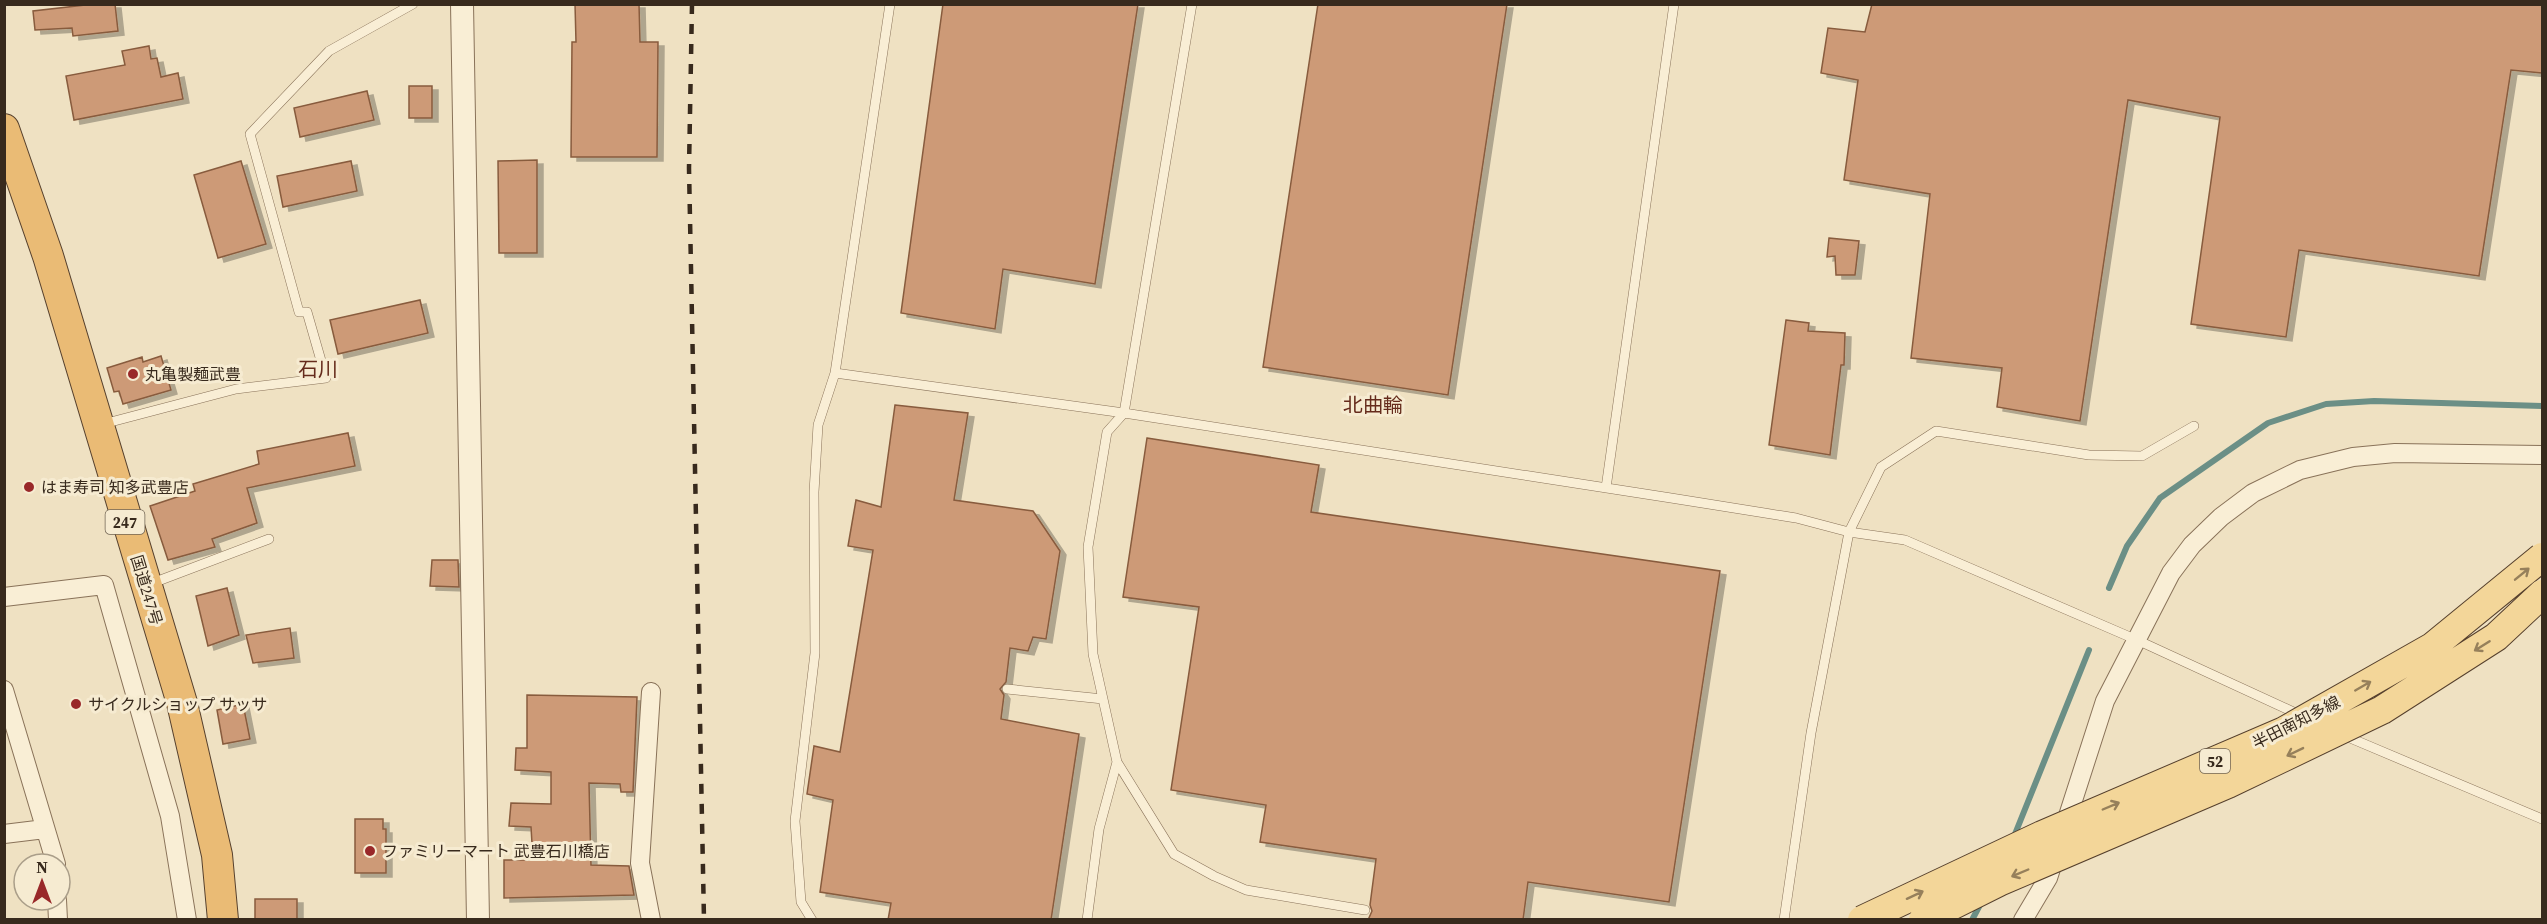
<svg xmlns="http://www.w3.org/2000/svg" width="2547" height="924" viewBox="0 0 2547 924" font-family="'Source Serif 4','Noto Sans JP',serif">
	<defs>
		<filter id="shadow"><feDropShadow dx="6" dy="4" stdDeviation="0" flood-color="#0004"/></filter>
	</defs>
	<rect width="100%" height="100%" fill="#efe1c2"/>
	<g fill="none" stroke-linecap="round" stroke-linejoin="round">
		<path stroke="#6b8f86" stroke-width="6" d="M 2109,588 L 2127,546 L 2160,498 L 2268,423 L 2326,404 L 2374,401 L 2542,406
			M 2013,839 L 2089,650
			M 1972,920 L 1982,901"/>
	</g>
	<path fill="#cd9a77" stroke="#885b3e" stroke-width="1.5" filter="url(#shadow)" d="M 94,4 L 115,4 L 118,31 L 73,36 L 72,28 L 35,30 L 33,11 Z
		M 575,4 L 639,4 L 640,42 L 658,42 L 657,157 L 571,157 L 572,42 L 576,42 Z
		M 943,4 L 1138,4 L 1095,284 L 1003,269 L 995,329 L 901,313 Z
		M 1318,4 L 1507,4 L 1448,395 L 1263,367 Z
		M 1872,4 L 2542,4 L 2542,73 L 2511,70 L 2479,276 L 2299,250 L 2286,337 L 2191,324 L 2220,117 L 2128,100 L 2080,421 L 1997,407 L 2002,368 L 1911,358 L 1930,194 L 1844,180 L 1858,80 L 1821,73 L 1828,28 L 1865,32 Z
		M 149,46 L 151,59 L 157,58 L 161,77 L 178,73 L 183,99 L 74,120 L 66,76 L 125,65 L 122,51 Z
		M 409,86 L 432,86 L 432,118 L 409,118 Z
		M 367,91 L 374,120 L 300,137 L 294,108 Z
		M 537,160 L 537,253 L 499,253 L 498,161 Z
		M 241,161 L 266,244 L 218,258 L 194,175 Z
		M 351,161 L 357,191 L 283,207 L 277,176 Z
		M 1829,238 L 1859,241 L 1855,275 L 1836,275 L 1835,256 L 1827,257 Z
		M 420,300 L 428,333 L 338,354 L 330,320 Z
		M 1786,320 L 1809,323 L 1808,331 L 1845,333 L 1844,365 L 1841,365 L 1830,455 L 1769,445 Z
		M 161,356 L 171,390 L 123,404 L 119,391 L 114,392 L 107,368 L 142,357 L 143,362 Z
		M 895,405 L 968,413 L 954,500 L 1033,511 L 1060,551 L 1046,639 L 1033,637 L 1028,651 L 1010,648 L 1006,682 L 1000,689 L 1004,695 L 1001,719 L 1079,734 L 1051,920 L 888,920 L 891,903 L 820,892 L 833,800 L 807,794 L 814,746 L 840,752 L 873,550 L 848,546 L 856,500 L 881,507 Z
		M 348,433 L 355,466 L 247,488 L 257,523 L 212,539 L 215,547 L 168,560 L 150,506 L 195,491 L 193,484 L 259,464 L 257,451 Z
		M 1147,438 L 1319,465 L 1311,512 L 1720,571 L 1669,902 L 1528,882 L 1523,920 L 1368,920 L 1372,911 L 1370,905 L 1376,859 L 1260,842 L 1266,805 L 1171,790 L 1199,607 L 1123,597 Z
		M 432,560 L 458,560 L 459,587 L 430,586 Z
		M 227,588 L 239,635 L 208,646 L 196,596 Z
		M 290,628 L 294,658 L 253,663 L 246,635 Z
		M 527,695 L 637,697 L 633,792 L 621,792 L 620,784 L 589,783 L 591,865 L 629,866 L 634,895 L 504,898 L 504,860 L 533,860 L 531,827 L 509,826 L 511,803 L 551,804 L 551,772 L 515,770 L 516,748 L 527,748 Z
		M 243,704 L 250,739 L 223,744 L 217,710 Z
		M 355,819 L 383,819 L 383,829 L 386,829 L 386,873 L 355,873 Z
		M 255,899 L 297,899 L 297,920 L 255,920 Z"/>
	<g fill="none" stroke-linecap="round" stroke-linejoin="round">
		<defs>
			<path id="service" d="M 835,373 L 1124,413 L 1192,4
				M 103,424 L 236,389 L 326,378 L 307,312 L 299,312 L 250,134 L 329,51 L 413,4
				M 1606,488 L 1674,4
				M 150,584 L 269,539
				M 1007,689 L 1103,699
				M 2343,735 L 2542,819
				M 1365,910 L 1246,890 L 1214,876 L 1174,854 L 1117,762 L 1093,654 L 1088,547 L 1107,432 L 1124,413 L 1671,498 L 1796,518 L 1849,532 L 1905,540 L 2137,640 L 2300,715
				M 812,920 L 801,902 L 795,821 L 815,653 L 814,492 L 818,425 L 835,373 L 890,4
				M 1087,920 L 1099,829 L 1117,762
				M 1784,920 L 1811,733 L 1849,532 L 1881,467 L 1936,431 L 2089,455 L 2142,456 L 2194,426"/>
			<path id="minor" d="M 4,597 L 104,585 L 170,816 L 187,920
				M 4,690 L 56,864
				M 651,692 L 640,863 L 651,920
				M 4,834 L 45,829
				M 57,900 L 58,920
				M 2023,920 L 2048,878 L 2105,701 L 2171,573 L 2192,545 L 2221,517 L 2253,493 L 2300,470 L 2353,457 L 2395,453 L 2542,455"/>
			<path id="tertiary" d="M 462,4 L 478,920"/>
			<path id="trunk" d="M 4,129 L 48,256 L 182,703 L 217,855 L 223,920"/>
		</defs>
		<use href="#service" stroke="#897259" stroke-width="10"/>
		<use href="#minor" stroke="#897259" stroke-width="20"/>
		<use href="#tertiary" stroke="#897259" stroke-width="24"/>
		<use href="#trunk" stroke="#56402d" stroke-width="32"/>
		<use href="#service" stroke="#f9eed5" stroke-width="9"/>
		<use href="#minor" stroke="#f9eed5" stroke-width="18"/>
		<use href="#tertiary" stroke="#f9eed5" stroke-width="22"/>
		<use href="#trunk" stroke="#eabb75" stroke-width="30"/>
		<path stroke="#382a1d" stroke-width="4.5" stroke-dasharray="10 10" stroke-linecap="butt" d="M 692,4 L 689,168 L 704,920"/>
		<defs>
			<path id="primary-bridge" d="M 1862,920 L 2042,835 L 2284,731 L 2432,647 L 2542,557
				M 1923,920 L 1999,882 L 2228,784 L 2382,710 L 2496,637 L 2542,594"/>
		</defs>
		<use href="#primary-bridge" stroke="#56402d" stroke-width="30" stroke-linecap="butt"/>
		<use href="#primary-bridge" stroke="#f3d699" stroke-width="28"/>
	</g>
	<defs><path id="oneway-shaft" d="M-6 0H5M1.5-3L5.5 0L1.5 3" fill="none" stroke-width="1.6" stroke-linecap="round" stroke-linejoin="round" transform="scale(1.5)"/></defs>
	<g stroke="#96805b">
		<use href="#oneway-shaft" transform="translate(2522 574) rotate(-39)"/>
		<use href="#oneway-shaft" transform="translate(2482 646) rotate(148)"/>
		<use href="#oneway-shaft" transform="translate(2363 686) rotate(-30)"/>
		<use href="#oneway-shaft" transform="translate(2295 752) rotate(154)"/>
		<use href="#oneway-shaft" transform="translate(2111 806) rotate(-23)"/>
		<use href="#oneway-shaft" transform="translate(2020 873) rotate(157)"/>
		<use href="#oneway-shaft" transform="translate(1915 895) rotate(-25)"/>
	</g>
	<g fill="#992829" stroke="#f6ebd1" stroke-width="2">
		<circle cx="133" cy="374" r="6"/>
		<circle cx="29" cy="487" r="6"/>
		<circle cx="76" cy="704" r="6"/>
		<circle cx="370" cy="851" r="6"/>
	</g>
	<g text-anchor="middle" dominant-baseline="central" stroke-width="6" stroke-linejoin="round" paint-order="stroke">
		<g fill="#f6ebd1" stroke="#716453" stroke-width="1.5">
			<rect x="105.5" y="510" width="39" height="24" rx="4.5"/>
			<rect x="2200" y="749" width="30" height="24" rx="4.5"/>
		</g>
		<g font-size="15" font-weight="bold" fill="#382a1d">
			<text x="125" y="522">247</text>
			<text x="2215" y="761">52</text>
		</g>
		<g font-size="16" fill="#382a1d" stroke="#f6ebd1" text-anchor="start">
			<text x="145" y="374">丸亀製麺武豊</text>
			<text x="41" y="487">はま寿司 知多武豊店</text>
			<text x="88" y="704">サイクルショップ サッサ</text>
			<text x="382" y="851">ファミリーマート 武豊石川橋店</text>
		</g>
		<g font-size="16" fill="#382a1d" stroke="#f6ebd1">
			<text transform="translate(147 590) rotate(73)">国道247号</text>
			<text transform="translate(2296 722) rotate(-27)">半田南知多線</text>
		</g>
		<g font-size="20" fill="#652b1c" stroke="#f6ebd1">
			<text x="318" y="369">石川</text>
			<text x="1373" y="405">北曲輪</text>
		</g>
	</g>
	<rect width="2547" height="924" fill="none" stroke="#382a1d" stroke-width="12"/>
	<g transform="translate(42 882)"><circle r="28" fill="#f6ebd1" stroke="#aa9e89" stroke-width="1.5"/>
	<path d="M0-4.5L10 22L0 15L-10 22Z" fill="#992829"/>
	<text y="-9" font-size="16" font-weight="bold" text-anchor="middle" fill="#382a1d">N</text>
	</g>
</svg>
